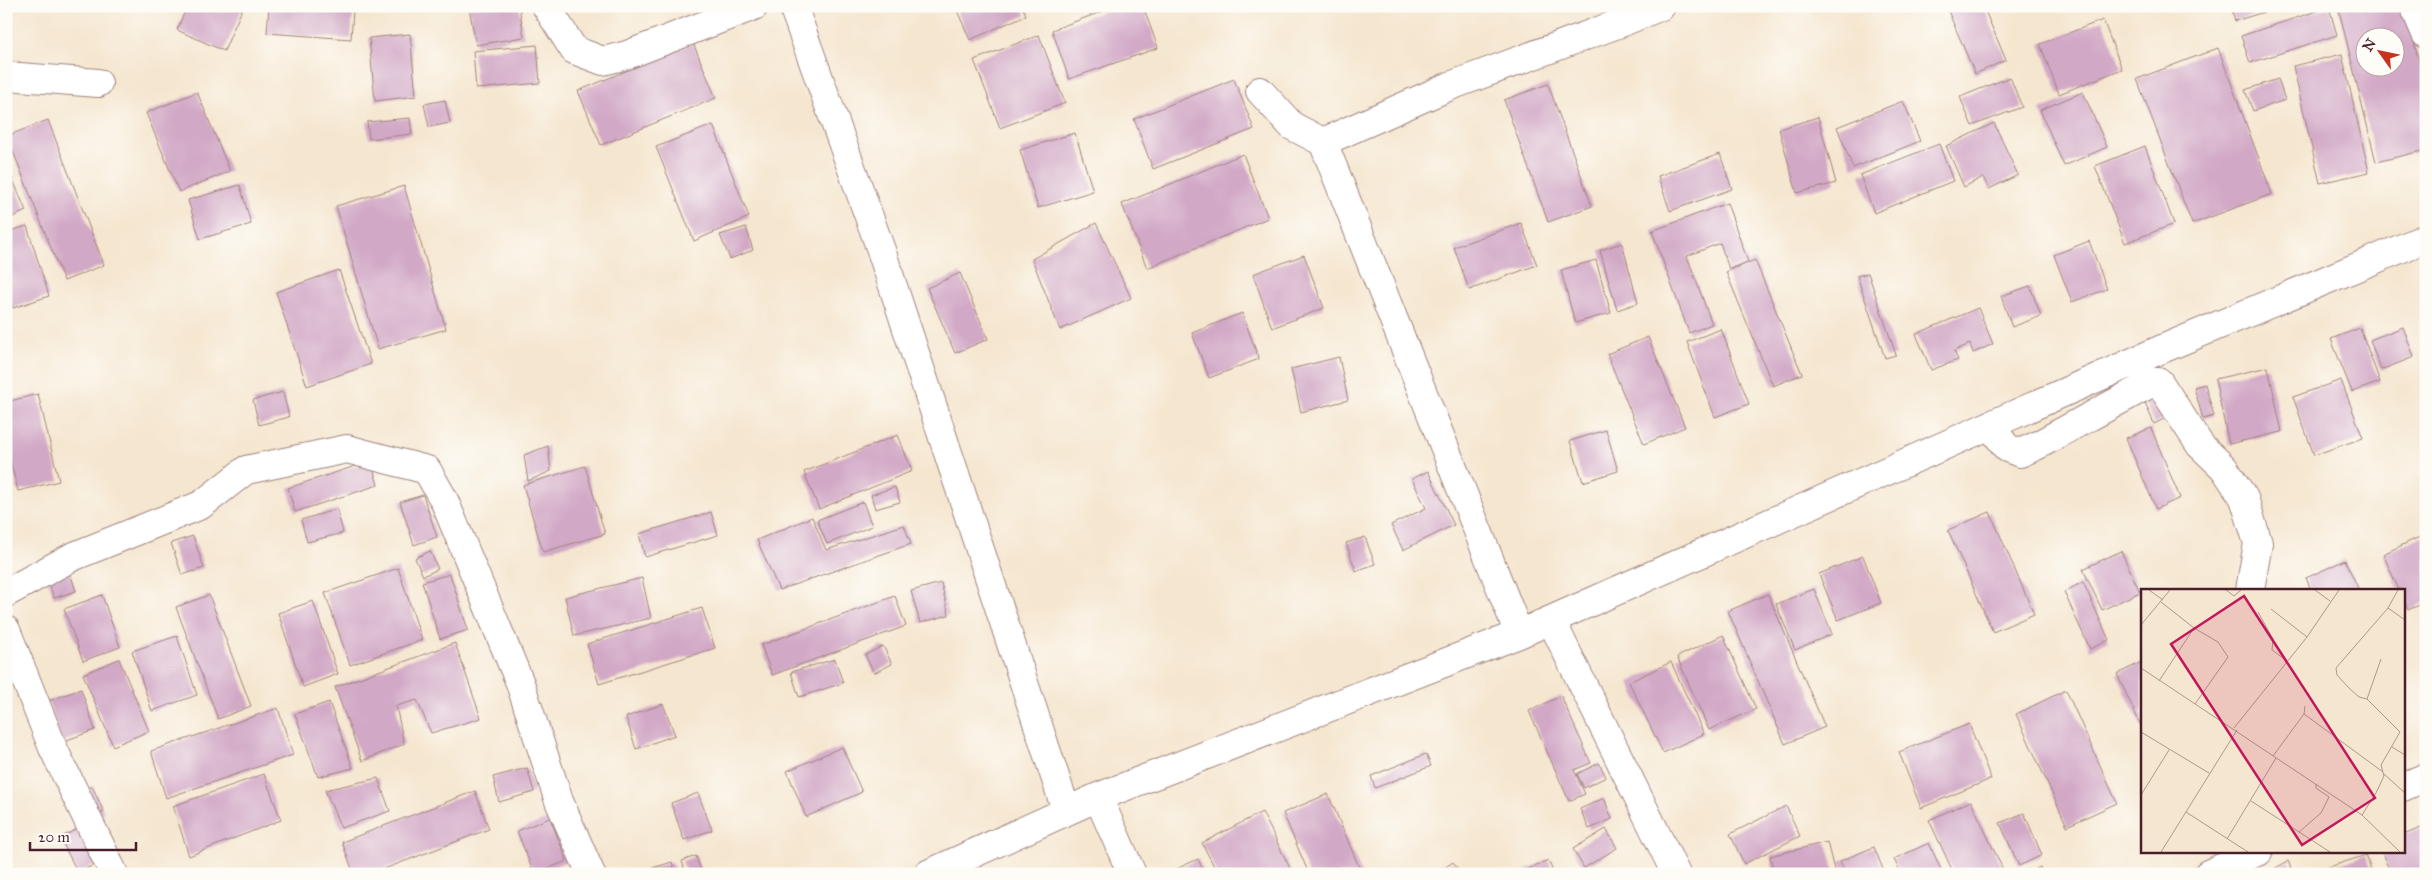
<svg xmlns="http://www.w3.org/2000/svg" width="2432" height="880" viewBox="0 0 2432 880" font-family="'IM FELL Great Primer',serif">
	<rect width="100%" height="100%" fill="#fdfcf7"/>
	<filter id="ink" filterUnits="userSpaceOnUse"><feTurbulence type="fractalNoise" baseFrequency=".02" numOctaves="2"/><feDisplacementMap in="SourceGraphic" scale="10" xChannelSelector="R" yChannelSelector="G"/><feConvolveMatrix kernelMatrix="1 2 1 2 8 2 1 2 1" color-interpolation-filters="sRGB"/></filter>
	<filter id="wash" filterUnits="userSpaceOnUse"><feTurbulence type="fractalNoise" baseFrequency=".0096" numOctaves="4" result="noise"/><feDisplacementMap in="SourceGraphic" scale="20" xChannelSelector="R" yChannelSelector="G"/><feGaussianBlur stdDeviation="1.12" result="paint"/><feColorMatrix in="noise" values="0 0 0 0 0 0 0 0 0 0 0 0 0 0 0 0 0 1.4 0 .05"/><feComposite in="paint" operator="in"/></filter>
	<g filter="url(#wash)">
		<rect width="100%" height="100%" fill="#f5e6cf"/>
		<g id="blocks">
			<path fill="#d1a8c6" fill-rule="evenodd" d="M 187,6 L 243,7 L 224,51 L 177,30 Z
				M 269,6 L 353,10 L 351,39 L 267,33 Z
				M 519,6 L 524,37 L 476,45 L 469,7 Z
				M 955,6 L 1022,6 L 1026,15 L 970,40 Z
				M 1117,6 L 1143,6 L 1158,48 L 1069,79 L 1052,30 Z
				M 1946,6 L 1983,6 L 2006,60 L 1975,74 Z
				M 2231,6 L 2279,6 L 2280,7 L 2235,21 Z
				M 2338,6 L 2405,6 L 2426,90 L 2426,150 L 2376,162 ZM 2364,38 L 2394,38 L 2394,68 L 2364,68 Z
				M 2329,7 L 2337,35 L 2250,63 L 2241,36 Z
				M 2103,20 L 2122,69 L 2059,94 L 2040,44 Z
				M 410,34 L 416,96 L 375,101 L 369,38 Z
				M 1039,35 L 1065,103 L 1000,128 L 974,60 Z
				M 693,43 L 716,98 L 601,145 L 578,91 Z
				M 537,45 L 540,83 L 476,89 L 473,51 Z
				M 2218,48 L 2272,194 L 2192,224 L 2137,79 Z
				M 2342,54 L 2369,172 L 2320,183 L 2293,66 Z
				M 2010,77 L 2022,107 L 1972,126 L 1960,97 Z
				M 1234,79 L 1254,129 L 1153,169 L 1134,119 Z
				M 2278,79 L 2285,100 L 2253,111 L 2245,90 Z
				M 1548,84 L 1592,206 L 1548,222 L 1504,100 Z
				M 197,92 L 230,171 L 179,192 L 146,113 Z
				M 2083,92 L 2107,147 L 2064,166 L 2040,110 Z
				M 445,100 L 450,123 L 429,127 L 424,104 Z
				M 1903,101 L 1920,141 L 1853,168 L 1837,127 Z
				M 1818,117 L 1836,183 L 1797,193 L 1779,129 Z
				M 410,118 L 412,134 L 369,139 L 367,122 Z
				M 48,120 L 104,265 L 64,281 L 7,136 Z
				M 1994,123 L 2018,175 L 1989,189 L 1983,177 L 1964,187 L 1946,146 Z
				M 713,125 L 749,217 L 694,241 L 656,147 Z
				M 1075,133 L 1093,191 L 1038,208 L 1020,150 Z
				M 1939,144 L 1953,181 L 1874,213 L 1860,175 Z
				M 2145,146 L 2174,224 L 2125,243 L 2095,166 Z
				M 1243,154 L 1268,218 L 1147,268 L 1122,204 Z
				M 1720,154 L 1732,189 L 1670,211 L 1658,176 Z
				M 6,163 L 26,211 L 6,220 Z
				M 240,185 L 251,224 L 200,239 L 188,200 Z
				M 404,186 L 446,329 L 378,349 L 336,206 Z
				M 1727,203 L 1748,262 L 1729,269 L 1720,243 L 1687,256 L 1712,324 L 1689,333 L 1652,231 Z
				M 1096,223 L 1131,298 L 1060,330 L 1032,259 Z
				M 1521,223 L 1537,265 L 1469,290 L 1454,247 Z
				M 27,226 L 49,296 L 13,308 L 6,289 L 6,232 Z
				M 746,227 L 753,250 L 730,259 L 720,235 Z
				M 2089,241 L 2107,289 L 2072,302 L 2054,255 Z
				M 1622,243 L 1638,303 L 1617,310 L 1600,250 Z
				M 1304,255 L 1324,308 L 1272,328 L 1253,274 Z
				M 1596,260 L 1611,313 L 1575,323 L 1561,270 Z
				M 1755,260 L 1802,374 L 1773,386 L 1726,272 Z
				M 339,270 L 371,364 L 307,386 L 276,292 Z
				M 960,273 L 988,339 L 955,353 L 927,288 Z
				M 1868,273 L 1896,355 L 1885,358 L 1857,276 Z
				M 2030,286 L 2041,316 L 2012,327 L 2001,296 Z
				M 2426,295 L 2426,307 L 2422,297 Z
				M 1978,308 L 1993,344 L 1973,353 L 1970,344 L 1954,351 L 1958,360 L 1931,370 L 1916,334 Z
				M 1242,313 L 1259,359 L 1209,378 L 1192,333 Z
				M 2403,327 L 2414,357 L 2381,370 L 2370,340 Z
				M 2360,328 L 2380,382 L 2352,392 L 2331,339 Z
				M 1721,329 L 1749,404 L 1715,417 L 1687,342 Z
				M 1648,337 L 1685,427 L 1644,444 L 1607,354 Z
				M 1339,357 L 1348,400 L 1301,412 L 1291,369 Z
				M 2268,367 L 2282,432 L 2229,444 L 2215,379 Z
				M 2341,380 L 2363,438 L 2314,455 L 2293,397 Z
				M 2205,384 L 2214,416 L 2203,419 L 2194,387 Z
				M 2155,389 L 2168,417 L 2154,424 L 2142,395 Z
				M 283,392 L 289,417 L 259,425 L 253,400 Z
				M 38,394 L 59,481 L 18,491 L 6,444 L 6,402 Z
				M 2151,428 L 2180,498 L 2156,509 L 2126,438 Z
				M 1606,430 L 1618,471 L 1583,482 L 1570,441 Z
				M 898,435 L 912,471 L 819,509 L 804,472 Z
				M 548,446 L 551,471 L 528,481 L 524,455 Z
				M 371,461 L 378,485 L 295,512 L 288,488 Z
				M 585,466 L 605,534 L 543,552 L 523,485 Z
				M 1428,471 L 1454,525 L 1403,550 L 1391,525 L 1426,508 L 1412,479 Z
				M 895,487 L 900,502 L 875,509 L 871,495 Z
				M 423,495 L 437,537 L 414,545 L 400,502 Z
				M 863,502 L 872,526 L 827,544 L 817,520 Z
				M 337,509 L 343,533 L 307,542 L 301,520 Z
				M 711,512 L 718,535 L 645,557 L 639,534 Z
				M 1990,512 L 2034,614 L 1993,632 L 1948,530 Z
				M 812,517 L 826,550 L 904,525 L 911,544 L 779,590 L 757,540 Z
				M 2426,534 L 2426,602 L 2408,610 L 2403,598 L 2403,590 L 2399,590 L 2383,554 Z
				M 193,536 L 204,568 L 182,575 L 171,543 Z
				M 1365,537 L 1375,564 L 1356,571 L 1346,543 Z
				M 430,551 L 438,569 L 423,576 L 415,558 Z
				M 2121,551 L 2140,592 L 2102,610 L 2083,569 Z
				M 1863,556 L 1881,603 L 1838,620 L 1819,574 Z
				M 2345,560 L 2359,590 L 2311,590 L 2306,578 Z
				M 398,568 L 422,640 L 350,665 L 325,593 Z
				M 69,570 L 76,591 L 54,598 L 47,578 Z
				M 450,574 L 468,630 L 440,639 L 422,582 Z
				M 642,578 L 651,618 L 574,636 L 565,597 Z
				M 2083,582 L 2109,640 L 2090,649 L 2064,592 Z
				M 941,583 L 949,615 L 920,623 L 911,591 Z
				M 1814,589 L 1832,634 L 1795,650 L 1776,604 Z
				M 1768,594 L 1825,727 L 1785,744 L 1728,611 Z
				M 102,595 L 120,647 L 83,661 L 64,609 Z
				M 209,595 L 251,706 L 218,719 L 176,607 Z
				M 895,596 L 906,626 L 772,675 L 761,645 Z
				M 313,601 L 338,674 L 303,687 L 278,613 Z
				M 702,608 L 715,648 L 599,684 L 587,644 Z
				M 1723,635 L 1756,709 L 1709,730 L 1677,657 Z
				M 177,636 L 197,695 L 152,711 L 132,651 Z
				M 455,643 L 481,718 L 431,733 L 417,700 L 396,706 L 404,744 L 362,761 L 335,687 Z
				M 883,646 L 892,664 L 874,673 L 865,655 Z
				M 119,659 L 149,731 L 113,746 L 83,674 Z
				M 835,659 L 843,683 L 799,697 L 791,672 Z
				M 1671,662 L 1704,734 L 1663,753 L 1629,682 Z
				M 2142,662 L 2142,728 L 2117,674 Z
				M 81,689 L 95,730 L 61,742 L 48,701 Z
				M 2066,690 L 2117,803 L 2067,826 L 2016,714 Z
				M 1561,696 L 1591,763 L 1574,770 L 1585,794 L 1569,801 L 1529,711 Z
				M 329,702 L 353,768 L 318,777 L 295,714 Z
				M 663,704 L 675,735 L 636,749 L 626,717 Z
				M 278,708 L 293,755 L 166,798 L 151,751 Z
				M 1969,724 L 1991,779 L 1921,808 L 1899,752 Z
				M 842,747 L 862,792 L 806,817 L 787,771 Z
				M 1426,754 L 1431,766 L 1375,788 L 1371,776 Z
				M 1599,763 L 1606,777 L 1584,788 L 1577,774 Z
				M 527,768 L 534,792 L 499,802 L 493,777 Z
				M 264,774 L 281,820 L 189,856 L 173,806 Z
				M 378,778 L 390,811 L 341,828 L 325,790 Z
				M 92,786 L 104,812 L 90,817 L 81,794 Z
				M 475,791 L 489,829 L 371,874 L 354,874 L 342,842 Z
				M 698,793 L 712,830 L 684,840 L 671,803 Z
				M 1328,794 L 1362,874 L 1309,874 L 1283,813 Z
				M 1604,798 L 1612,819 L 1589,829 L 1580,809 Z
				M 1971,801 L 2005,874 L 1954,874 L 1929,820 Z
				M 1786,806 L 1800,836 L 1744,864 L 1730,834 Z
				M 1262,812 L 1293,874 L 1218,874 L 1202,843 Z
				M 2024,813 L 2042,855 L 2019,866 L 2000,823 Z
				M 550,818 L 567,861 L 534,874 L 517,831 Z
				M 83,826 L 101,861 L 78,873 L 60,838 Z
				M 2426,826 L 2426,874 L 2391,874 L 2381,851 L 2403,851 L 2403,835 Z
				M 1606,829 L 1617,848 L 1584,868 L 1573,849 Z
				M 1827,842 L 1835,874 L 1774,874 L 1770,856 Z
				M 1929,843 L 1943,874 L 1901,874 L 1894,859 Z
				M 1874,847 L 1885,874 L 1846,874 L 1840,861 Z
				M 2366,855 L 2372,874 L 2311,874 L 2311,873 Z
				M 696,856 L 702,874 L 686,874 L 682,861 Z
				M 1198,859 L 1205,874 L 1176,874 L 1174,870 Z
				M 1548,860 L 1554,874 L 1529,874 L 1527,869 Z
				M 2288,861 L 2294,874 L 2274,874 L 2272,870 Z
				M 672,862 L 676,874 L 637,874 L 637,873 Z
				M 1453,862 L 1461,874 L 1436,874 Z
				M 2040,867 L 2043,874 L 2026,874 Z"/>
		</g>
	</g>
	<g filter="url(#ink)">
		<use href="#blocks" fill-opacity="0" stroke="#a0827d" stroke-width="1"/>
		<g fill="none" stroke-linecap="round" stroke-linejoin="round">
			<defs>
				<path id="minor" d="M 546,6 L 574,50 L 603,61 L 627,55 L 754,6
					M 793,6 L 881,250 L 1066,810
					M 2414,6 L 2426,34
					M 6,76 L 98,83
					M 1260,91 L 1292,126 L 1323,142 L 1519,634
					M 1323,142 L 1450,86 L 1623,22 L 1661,6
					M 1990,425 L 2007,448 L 2020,453 L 2038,445 L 2153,382 L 2159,382 L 2200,445 L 2224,468 L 2244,498 L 2258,543 L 2250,590
					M 6,593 L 72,557 L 201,505 L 246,470 L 347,449 L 427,470 L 444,500 L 520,683 L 559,801 L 591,874
					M 1551,620 L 1676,874
					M 6,630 L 53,748 L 114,874
					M 2403,787 L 2426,777
					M 1098,797 L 1132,874
					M 928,874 L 1098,797 L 1519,634 L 2162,349 L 2426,238
					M 2208,874 L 2259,851"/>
			</defs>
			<use href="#minor" stroke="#a0827d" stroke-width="30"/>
			<use href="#minor" stroke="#fff" stroke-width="28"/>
		</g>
	</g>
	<g transform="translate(2141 589)">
		<rect width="264" height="264" fill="#f5e6cf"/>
		<path fill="none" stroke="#b1968d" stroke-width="1" d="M 8,1 L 22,11M 85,1 L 93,7 L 100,1M 174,1 L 189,12M 257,1 L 247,19 L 264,31M 130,20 L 166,48M 117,23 L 132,50 L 131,61 L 146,72M 0,36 L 29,1M 53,39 L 77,53 L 87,68 L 54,115M 0,79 L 221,226 L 259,263M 18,92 L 53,39 L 20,13M 226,110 L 218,108 L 208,99 L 196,86 L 195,79 L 247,19M 163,125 L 242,183M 93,139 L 166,48 L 198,1M 0,143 L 68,184M 251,158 L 264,166M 132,167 L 163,125 L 164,117M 243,185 L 264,204M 0,206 L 28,161M 110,212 L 189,263M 45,223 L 107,263M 221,226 L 235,204 L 243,187 L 240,176 L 259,143 L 226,110 L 240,70M 158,243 L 180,224 L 188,208 L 175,199 L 175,195M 86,250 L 135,169M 20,263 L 96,141"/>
		<path fill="#c2185b" fill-opacity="0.15" stroke="#c2185b" stroke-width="2.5" d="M 103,7 L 234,209 L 161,256 L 30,55 Z"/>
		<rect width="264" height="264" fill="none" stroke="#4a1f2b" stroke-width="2.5"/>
	</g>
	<rect width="2432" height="880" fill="none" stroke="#fdfcf7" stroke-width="25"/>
	<g transform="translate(2380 52) rotate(303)"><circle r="24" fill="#fdfcf7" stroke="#b5a4a5"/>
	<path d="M0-4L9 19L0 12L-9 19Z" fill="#c8321e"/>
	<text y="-8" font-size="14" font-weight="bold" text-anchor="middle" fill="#4a1f2b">N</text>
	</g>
	<path d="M30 842v8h106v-8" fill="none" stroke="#4a1f2b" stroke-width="2.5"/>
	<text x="38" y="842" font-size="15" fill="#4a1f2b" stroke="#fdfcf7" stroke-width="4" paint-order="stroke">20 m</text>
</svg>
